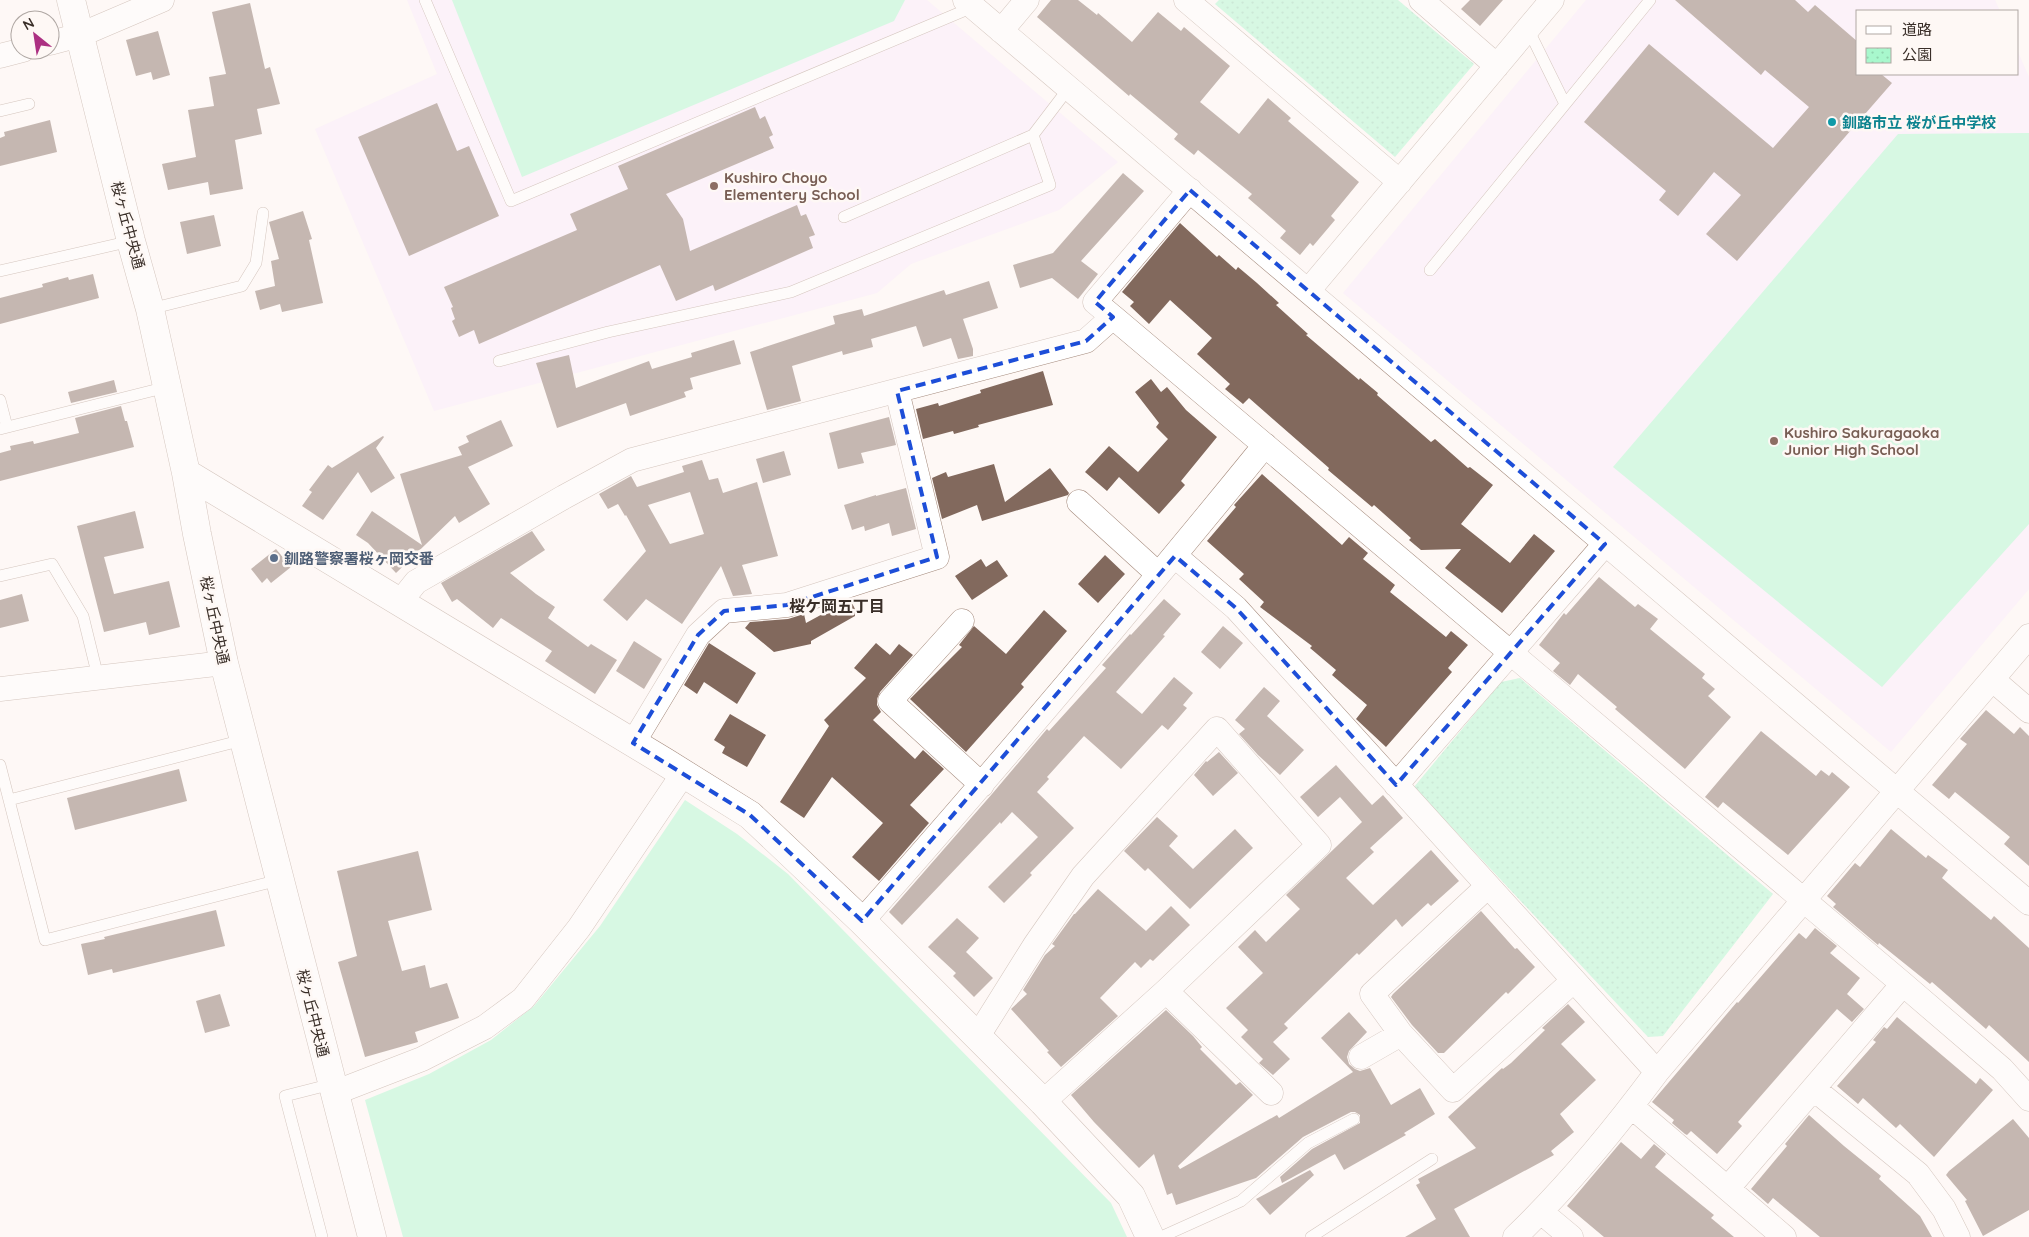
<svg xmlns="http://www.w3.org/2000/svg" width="2029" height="1237" viewBox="0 0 2029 1237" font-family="Quicksand,'Noto Sans JP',sans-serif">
	<defs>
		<pattern id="park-dots" width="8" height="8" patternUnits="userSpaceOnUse" patternTransform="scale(1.25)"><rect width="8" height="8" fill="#a8f8cd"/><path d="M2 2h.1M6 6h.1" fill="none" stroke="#91d5b0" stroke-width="1.8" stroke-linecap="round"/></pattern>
	</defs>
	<rect width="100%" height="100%" fill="#fef8f5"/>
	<path fill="#faeafc" d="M 407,0 L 927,0 L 1118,162 L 1059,210 L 911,264 L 877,293 L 434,411 L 315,129 L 437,74 Z
		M 1586,0 L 1995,0 L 2000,11 L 1858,11 L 1858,74 L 2018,74 L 2018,52 L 2029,77 L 2029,589 L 1891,752 L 1343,293 Z"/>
	<path fill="#a8f8cd" d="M 452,0 L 905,0 L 894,21 L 522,177 Z
		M 2029,133 L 2029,524 L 1882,687 L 1613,467 L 1898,134 Z
		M 685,800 L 737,834 L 788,874 L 1111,1203 L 1127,1237 L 403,1237 L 365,1100 L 429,1074 L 491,1040 L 534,1006 L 600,926 Z"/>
	<path fill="url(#park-dots)" d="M 1219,0 L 1398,0 L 1474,64 L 1395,157 L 1215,4 Z
		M 1520,678 L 1773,894 L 1663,1036 L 1648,1037 L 1414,787 L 1501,682 Z"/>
	<path fill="#82695d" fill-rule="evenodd" d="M 1051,0 L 1078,0 L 1097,15 L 1098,13 L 1132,42 L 1158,12 L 1181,31 L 1184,27 L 1230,66 L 1200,102 L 1239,134 L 1268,98 L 1291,118 L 1288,121 L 1359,182 L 1331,216 L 1335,220 L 1313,246 L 1310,243 L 1300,255 L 1280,238 L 1286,231 L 1248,198 L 1252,194 L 1198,150 L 1194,155 L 1174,139 L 1178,134 L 1130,94 L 1129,96 L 1037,17 Z
		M 1470,0 L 1503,0 L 1480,26 L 1461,9 Z
		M 1675,0 L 1795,0 L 1808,12 L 1815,5 L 1858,42 L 1858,74 L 1881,74 L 1892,83 L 1737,261 L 1706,234 L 1741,195 L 1714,172 L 1678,216 L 1659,200 L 1666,191 L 1584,122 L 1649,44 L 1773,148 L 1809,107 L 1765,70 L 1761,75 Z
		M 250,3 L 265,69 L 270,67 L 280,104 L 257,109 L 262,134 L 235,140 L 243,189 L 210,195 L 208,182 L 168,190 L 162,164 L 196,157 L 188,110 L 214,106 L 209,77 L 226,74 L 212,12 Z
		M 158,31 L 170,75 L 153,80 L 151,72 L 136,76 L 126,40 Z
		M 437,103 L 457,151 L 469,146 L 499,216 L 409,256 L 358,137 Z
		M 755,107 L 760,119 L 765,116 L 773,135 L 769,137 L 774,148 L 666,194 L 683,219 L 690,251 L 797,205 L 801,216 L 806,214 L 815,235 L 809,237 L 813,248 L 715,291 L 713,285 L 676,301 L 660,265 L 479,344 L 474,330 L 459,337 L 452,321 L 455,319 L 451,308 L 453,307 L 444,287 L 577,230 L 570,214 L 628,189 L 618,166 Z
		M 50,120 L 57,152 L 0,166 L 0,138 L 5,136 L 4,132 Z
		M 1123,173 L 1144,191 L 1081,261 L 1098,274 L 1078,299 L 1052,278 L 1020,288 L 1013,265 L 1053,253 Z
		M 303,211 L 312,239 L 309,240 L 323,303 L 282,312 L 280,304 L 260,310 L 255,291 L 275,286 L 271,261 L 279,259 L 269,222 Z
		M 214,215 L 221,246 L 187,254 L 180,222 Z
		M 1180,223 L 1217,257 L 1219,255 L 1236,270 L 1238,267 L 1257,283 L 1279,303 L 1276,305 L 1308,334 L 1306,335 L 1359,380 L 1360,378 L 1378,393 L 1377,395 L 1431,442 L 1435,439 L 1468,468 L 1470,467 L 1493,485 L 1461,524 L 1510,563 L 1534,534 L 1555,551 L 1502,613 L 1445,568 L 1461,549 L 1421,550 L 1409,540 L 1411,538 L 1374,505 L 1372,507 L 1328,470 L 1329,468 L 1249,398 L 1243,404 L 1225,389 L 1230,384 L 1197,354 L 1212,338 L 1170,300 L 1149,324 L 1130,306 L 1134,302 L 1122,292 Z
		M 93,274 L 99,298 L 0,324 L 0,298 L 43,287 L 42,284 L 68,277 L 69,280 Z
		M 989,281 L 998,308 L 963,319 L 973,349 L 973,356 L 958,359 L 951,338 L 923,347 L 916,326 L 871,339 L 873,347 L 843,355 L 842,351 L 792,366 L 801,401 L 767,410 L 750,352 L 835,324 L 833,316 L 862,309 L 864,316 L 944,290 L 946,295 Z
		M 734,340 L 741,364 L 690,378 L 693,389 L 684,392 L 686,397 L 630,416 L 626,403 L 557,428 L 536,363 L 569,355 L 576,388 L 649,361 L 652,369 L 692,357 L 691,353 Z
		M 1043,371 L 1053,405 L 978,425 L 979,427 L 954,434 L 953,431 L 923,439 L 916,409 L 938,403 L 939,406 L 981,393 L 980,390 Z
		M 1151,379 L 1161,392 L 1167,387 L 1186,410 L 1217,437 L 1181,481 L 1185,485 L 1159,514 L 1119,477 L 1107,491 L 1085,472 L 1109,446 L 1138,472 L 1168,439 L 1156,427 L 1159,423 L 1135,392 Z
		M 114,380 L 117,392 L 71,403 L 68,392 Z
		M 121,406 L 125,421 L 127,421 L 134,447 L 0,481 L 0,453 L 11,450 L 10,446 L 33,441 L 34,444 L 79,433 L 75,418 Z
		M 889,417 L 896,445 L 861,453 L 864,463 L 838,469 L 829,433 Z
		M 501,420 L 513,446 L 468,467 L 490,504 L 459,523 L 455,516 L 396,573 L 368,543 L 356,535 L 372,511 L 422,545 L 400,474 L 462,455 L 463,457 L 458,447 L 469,442 L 466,436 Z
		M 383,436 L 384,437 L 376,448 L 395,478 L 371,493 L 358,472 L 323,520 L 302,506 L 312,492 L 309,490 L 328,465 L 332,468 Z
		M 784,451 L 791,475 L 763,483 L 756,459 Z
		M 702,460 L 709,480 L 718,478 L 723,493 L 757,482 L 778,556 L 742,565 L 752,594 L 733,596 L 721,566 L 682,624 L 646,599 L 627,621 L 603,600 L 646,551 L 626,515 L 625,516 L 618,504 L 608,509 L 599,494 L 631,476 L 637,487 L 684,472 L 682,466 ZM 690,492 L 704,534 L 670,544 L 648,505 Z
		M 994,464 L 1005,502 L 1050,468 L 1069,493 L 1068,495 L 982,521 L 977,505 L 942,519 L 932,478 L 946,472 L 948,477 Z
		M 1262,474 L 1342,545 L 1349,537 L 1368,553 L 1363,559 L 1395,585 L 1390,592 L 1446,637 L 1451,631 L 1468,645 L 1448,668 L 1452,672 L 1386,747 L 1356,719 L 1367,705 L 1332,675 L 1336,670 L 1310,648 L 1312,646 L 1260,607 L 1264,602 L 1239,579 L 1244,574 L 1207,541 L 1236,507 L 1234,505 Z
		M 906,488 L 916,529 L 892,536 L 889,523 L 865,531 L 864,526 L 852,530 L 844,505 L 876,495 L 876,496 Z
		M 135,511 L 144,548 L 104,557 L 114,594 L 169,581 L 180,627 L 149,635 L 146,622 L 104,632 L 77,526 Z
		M 532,531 L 545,550 L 510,573 L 536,594 L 555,607 L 548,618 L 588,647 L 591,644 L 617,660 L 595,694 L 545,661 L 552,651 L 501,618 L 493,628 L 457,599 L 452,602 L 441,583 Z
		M 276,549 L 291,567 L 271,583 L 267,578 L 262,583 L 251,569 Z
		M 1105,555 L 1125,574 L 1098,603 L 1078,584 Z
		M 981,559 L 986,567 L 997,560 L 1008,576 L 972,600 L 955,576 Z
		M 1599,577 L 1635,607 L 1638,604 L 1658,619 L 1650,629 L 1705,674 L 1702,678 L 1715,689 L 1708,696 L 1731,717 L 1685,769 L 1615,709 L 1617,707 L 1578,674 L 1570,685 L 1553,671 L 1560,663 L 1539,645 L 1564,613 L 1566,615 Z
		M 22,594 L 29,621 L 0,628 L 0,600 Z
		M 850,599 L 855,609 L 855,616 L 811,641 L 811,644 L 774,652 L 745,628 L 750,622 L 788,619 L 804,614 L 806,623 Z
		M 1164,599 L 1181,614 L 1163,635 L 1165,636 L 1116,692 L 1142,714 L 1174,677 L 1193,693 L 1183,705 L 1187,708 L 1168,730 L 1162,725 L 1121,769 L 1084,736 L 1047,777 L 1049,779 L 1037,792 L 1074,828 L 1030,873 L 1032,875 L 1004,903 L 988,887 L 1038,837 L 1012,812 L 1001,824 L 1000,822 L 902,925 L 889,912 L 992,794 L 1047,729 L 1049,731 L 1106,668 L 1102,665 L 1130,634 L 1131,635 Z
		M 1044,610 L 1067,631 L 1021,684 L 1024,687 L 966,752 L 910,699 L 962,647 L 959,645 L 974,626 L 1006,654 Z
		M 1223,626 L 1243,643 L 1220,669 L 1201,652 Z
		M 634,641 L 662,659 L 644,689 L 616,671 Z
		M 709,643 L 756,673 L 737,704 L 704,682 L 697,694 L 684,685 Z
		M 876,643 L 890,655 L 899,644 L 913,655 L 880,692 L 877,699 L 877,705 L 881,712 L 873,720 L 915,759 L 923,750 L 944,769 L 910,805 L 929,823 L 879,881 L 852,857 L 883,823 L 832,777 L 804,818 L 780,802 L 829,726 L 824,720 L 866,678 L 854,668 Z
		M 1264,687 L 1280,701 L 1267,716 L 1304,750 L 1280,775 L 1258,755 L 1239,734 L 1245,729 L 1235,720 Z
		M 1986,710 L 2014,734 L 2020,727 L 2029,736 L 2029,866 L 2004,844 L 2010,837 L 1955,792 L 1949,799 L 1932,785 L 1967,744 L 1960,739 Z
		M 730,714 L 766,735 L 747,767 L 722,753 L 725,747 L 714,740 Z
		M 1761,731 L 1816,776 L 1821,770 L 1829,776 L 1832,772 L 1850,787 L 1788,855 L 1723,802 L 1718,808 L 1705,797 Z
		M 1219,752 L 1238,773 L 1213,796 L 1194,775 L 1206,761 L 1207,762 Z
		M 1336,765 L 1372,805 L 1383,795 L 1403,818 L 1370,848 L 1374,852 L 1346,878 L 1373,905 L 1431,850 L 1459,881 L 1431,906 L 1428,903 L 1402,927 L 1396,919 L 1359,955 L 1357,953 L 1284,1024 L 1288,1028 L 1273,1042 L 1290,1059 L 1273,1075 L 1259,1063 L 1263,1059 L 1241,1037 L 1248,1030 L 1226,1008 L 1263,973 L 1238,947 L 1255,930 L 1266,942 L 1300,909 L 1286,895 L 1362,822 L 1340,797 L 1318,817 L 1300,797 Z
		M 179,769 L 187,801 L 75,830 L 67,798 Z
		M 1157,817 L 1178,836 L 1169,846 L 1193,869 L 1235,829 L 1253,848 L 1190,909 L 1148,868 L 1145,871 L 1124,851 Z
		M 1891,829 L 1926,858 L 1928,855 L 1948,870 L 1942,878 L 1991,920 L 1994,916 L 2029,948 L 2029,1062 L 1989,1025 L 1986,1029 L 1932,982 L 1930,984 L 1879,943 L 1878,945 L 1833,907 L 1836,904 L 1827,896 L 1855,863 L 1860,867 Z
		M 418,851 L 432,910 L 388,921 L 402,971 L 425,965 L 430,988 L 447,983 L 459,1018 L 415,1032 L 418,1042 L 365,1057 L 338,962 L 357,956 L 337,871 Z
		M 1098,889 L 1146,931 L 1171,906 L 1190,925 L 1153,961 L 1150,959 L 1141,968 L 1135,962 L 1100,998 L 1118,1016 L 1061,1067 L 1047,1052 L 1049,1051 L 1011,1009 L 1027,994 L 1023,990 L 1045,955 L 1055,946 L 1052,944 L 1074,914 L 1075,914 Z
		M 216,910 L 225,946 L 113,973 L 112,969 L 88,975 L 81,944 L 105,939 L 104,937 Z
		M 1481,911 L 1515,949 L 1517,948 L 1535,967 L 1508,994 L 1506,992 L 1444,1053 L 1438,1053 L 1412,1025 L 1391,997 L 1393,994 Z
		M 957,918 L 979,938 L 966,952 L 993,978 L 974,997 L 953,976 L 956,973 L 928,947 Z
		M 1815,928 L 1837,946 L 1830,953 L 1860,978 L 1847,994 L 1864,1009 L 1852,1022 L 1837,1009 L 1738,1122 L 1742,1126 L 1717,1154 L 1691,1131 L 1687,1135 L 1685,1134 L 1672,1123 L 1674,1120 L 1652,1102 L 1737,1002 L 1738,1003 L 1799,933 L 1806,939 Z
		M 220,994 L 230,1026 L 205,1033 L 196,1001 Z
		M 1568,1004 L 1585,1022 L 1561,1044 L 1596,1080 L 1560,1114 L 1574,1132 L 1551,1151 L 1554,1155 L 1454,1209 L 1470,1237 L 1405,1237 L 1436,1219 L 1416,1185 L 1420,1183 L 1418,1179 L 1476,1148 L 1448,1117 L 1502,1068 L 1503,1069 L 1511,1063 L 1545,1030 L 1542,1028 Z
		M 1166,1010 L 1193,1036 L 1202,1047 L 1200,1049 L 1236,1085 L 1240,1082 L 1253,1095 L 1178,1166 L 1180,1169 L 1277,1115 L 1279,1118 L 1353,1072 L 1321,1038 L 1349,1012 L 1367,1032 L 1349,1051 L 1347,1057 L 1349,1064 L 1355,1069 L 1360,1071 L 1370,1068 L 1391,1105 L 1420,1088 L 1435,1114 L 1404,1133 L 1406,1135 L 1344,1170 L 1335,1154 L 1282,1183 L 1280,1177 L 1312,1149 L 1360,1123 L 1360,1115 L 1355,1112 L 1351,1112 L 1303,1137 L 1256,1178 L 1176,1205 L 1172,1193 L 1167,1195 L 1154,1154 L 1139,1168 L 1094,1122 L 1071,1095 Z
		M 1897,1017 L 1976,1084 L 1980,1078 L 1993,1090 L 1934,1157 L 1900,1124 L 1896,1128 L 1863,1098 L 1858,1104 L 1837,1086 L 1876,1042 L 1873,1040 L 1884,1027 L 1887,1029 Z
		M 1809,1115 L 1844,1146 L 1881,1176 L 1879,1179 L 1920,1216 L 1932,1237 L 1820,1237 L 1773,1198 L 1768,1204 L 1751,1189 L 1787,1146 L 1785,1144 Z
		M 2013,1119 L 2029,1138 L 2029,1210 L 1983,1236 L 1965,1201 L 1967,1200 L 1946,1175 L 1949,1171 Z
		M 1621,1142 L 1641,1159 L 1654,1144 L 1666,1154 L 1655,1167 L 1714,1215 L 1711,1218 L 1734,1237 L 1604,1237 L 1567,1206 Z
		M 1310,1170 L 1314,1175 L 1270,1215 L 1256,1199 Z"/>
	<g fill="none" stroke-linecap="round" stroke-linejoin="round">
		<defs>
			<path id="service" d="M 425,0 L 511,201 L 973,7
				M 1528,29 L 1565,104
				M 0,111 L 29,104
				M 844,217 L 1033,135
				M 1430,270 L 1650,0
				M 0,271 L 131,241
				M 150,309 L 242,286 L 256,263 L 263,213
				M 499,361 L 608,332 L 791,292 L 1050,185 L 1033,135 L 1068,89
				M 0,400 L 7,427
				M 0,429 L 167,387
				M 0,576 L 52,564 L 83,616 L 98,677
				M 0,765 L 45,940 L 279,880
				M 9,800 L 243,740
				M 322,1237 L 285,1096 L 332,1084
				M 1161,1237 L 1241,1201 L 1308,1143 L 1354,1119
				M 1311,1237 L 1432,1159"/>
			<path id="minor" d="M 965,0 L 2029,903
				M 1186,0 L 1400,182
				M 1421,0 L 1497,66
				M 1001,31 L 1027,0
				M 50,43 L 80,35 L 162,0
				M 0,56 L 23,50
				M 1308,291 L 1552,0
				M 1113,317 L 1903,984 L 2002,1069 L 2029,1099
				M 1079,502 L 1158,574
				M 1175,556 L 1236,608 L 1657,1072
				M 400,602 L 416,582 L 564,497 L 632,460 L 1086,341 L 1113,317 L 1095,302 L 1190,190
				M 962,621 L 890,701 L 982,785
				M 1993,680 L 2029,711
				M 0,689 L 224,663
				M 633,743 L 698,635 L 724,611 L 787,605 L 937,557 L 897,391
				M 1396,785 L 1605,544
				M 1488,886 L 1372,994 L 1401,1034 L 1453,1090 L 1573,981
				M 862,921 C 1000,765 1134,606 1265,445
				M 1166,991 L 1271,1093
				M 978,1036 L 1035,945 L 1083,876 L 1217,729 L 1319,845 L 1166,991 L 1043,1102
				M 1361,1057 L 1401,1034
				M 1814,1089 L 1918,1174 L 1944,1209 L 1958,1237
				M 334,1093 L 422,1059 L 485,1027 L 523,999 L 579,928 L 683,774
				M 1631,1106 L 1784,1237
				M 1728,1188 L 1903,984
				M 1541,1212 L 1571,1237
				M 1515,1237 C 1567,1187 1614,1130 1657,1072 L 2029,636"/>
			<path id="tertiary" d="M 71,0 L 131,241 L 150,309 L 186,473 L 197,534 L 224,663 L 372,1237
				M 186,473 L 665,762 L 750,815 L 862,921 L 1043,1102 L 1131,1196 L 1150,1237"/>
		</defs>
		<use href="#service" stroke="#a48a7c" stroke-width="12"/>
		<use href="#minor" stroke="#a48a7c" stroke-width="25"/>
		<use href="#tertiary" stroke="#a48a7c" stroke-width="29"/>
		<use href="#service" stroke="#fff" stroke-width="11"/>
		<use href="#minor" stroke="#fff" stroke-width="24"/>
		<use href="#tertiary" stroke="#fff" stroke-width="28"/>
	</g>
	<path d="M0 0H2029V1237H0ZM 1190,190 L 1605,544 L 1396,785 L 1236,608 L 1175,556 L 862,921 L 750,815 L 633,743 L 698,635 L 724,611 L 787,605 L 937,557 L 897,391 L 1086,341 L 1113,317 L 1095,302 Z" fill="#fef8f5" fill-opacity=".55" fill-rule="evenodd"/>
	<path fill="none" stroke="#1d4ed8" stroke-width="4" stroke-dasharray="10 6" stroke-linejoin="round" d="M 1190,190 L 1605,544 L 1396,785 L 1236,608 L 1175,556 L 862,921 L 750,815 L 633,743 L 698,635 L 724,611 L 787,605 L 937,557 L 897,391 L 1086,341 L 1113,317 L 1095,302 Z"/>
	<circle fill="#0f9aa8" stroke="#fef8f5" stroke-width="2" cx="1832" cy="122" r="5"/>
	<g fill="#8d6e63" stroke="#fef8f5" stroke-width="2">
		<circle cx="714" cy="186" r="5"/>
		<circle cx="1774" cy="441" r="5"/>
	</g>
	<circle fill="#5c6f8a" stroke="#fef8f5" stroke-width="2" cx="274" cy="558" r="5"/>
	<g text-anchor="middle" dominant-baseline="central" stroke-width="5" stroke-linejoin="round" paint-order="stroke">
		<g font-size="15" font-weight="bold" fill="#0d838f" stroke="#fef8f5" text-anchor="start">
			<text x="1842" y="122">釧路市立 桜が丘中学校</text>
		</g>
		<g font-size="15" font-weight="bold" fill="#785e54" stroke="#fef8f5" text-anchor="start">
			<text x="724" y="177">Kushiro Choyo<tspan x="724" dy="17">Elementery School</tspan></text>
			<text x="1784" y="432">Kushiro Sakuragaoka<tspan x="1784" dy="17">Junior High School</tspan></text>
		</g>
		<g font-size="15" fill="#392e28" stroke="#fef8f5">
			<text transform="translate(128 225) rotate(75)">桜ヶ丘中央通</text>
			<text transform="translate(215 620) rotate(78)">桜ヶ丘中央通</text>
			<text transform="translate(313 1013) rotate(76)">桜ヶ丘中央通</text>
		</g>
		<g font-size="15" font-weight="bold" fill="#4e5e75" stroke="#fef8f5" text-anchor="start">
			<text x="284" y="558">釧路警察署桜ヶ岡交番</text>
		</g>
		<g font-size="16" font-weight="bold" fill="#392e28" stroke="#fef8f5">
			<text x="837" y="606">桜ケ岡五丁目</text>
		</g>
	</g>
	<rect x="1856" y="10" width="162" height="65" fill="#fef8f5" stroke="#afa7a3"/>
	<rect x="1866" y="26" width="25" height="8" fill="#ffffff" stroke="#afa7a3"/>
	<text x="1902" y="35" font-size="15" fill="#392e28">道路</text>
	<rect x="1866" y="48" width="25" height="15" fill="url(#park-dots)" stroke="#afa7a3"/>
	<text x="1902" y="60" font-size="15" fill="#392e28">公園</text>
	<g transform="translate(35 35) rotate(330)"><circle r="24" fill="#fef8f5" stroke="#afa7a3"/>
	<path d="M0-4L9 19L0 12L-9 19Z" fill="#ac3082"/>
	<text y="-8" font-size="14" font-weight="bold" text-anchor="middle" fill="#392e28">N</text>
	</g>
</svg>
